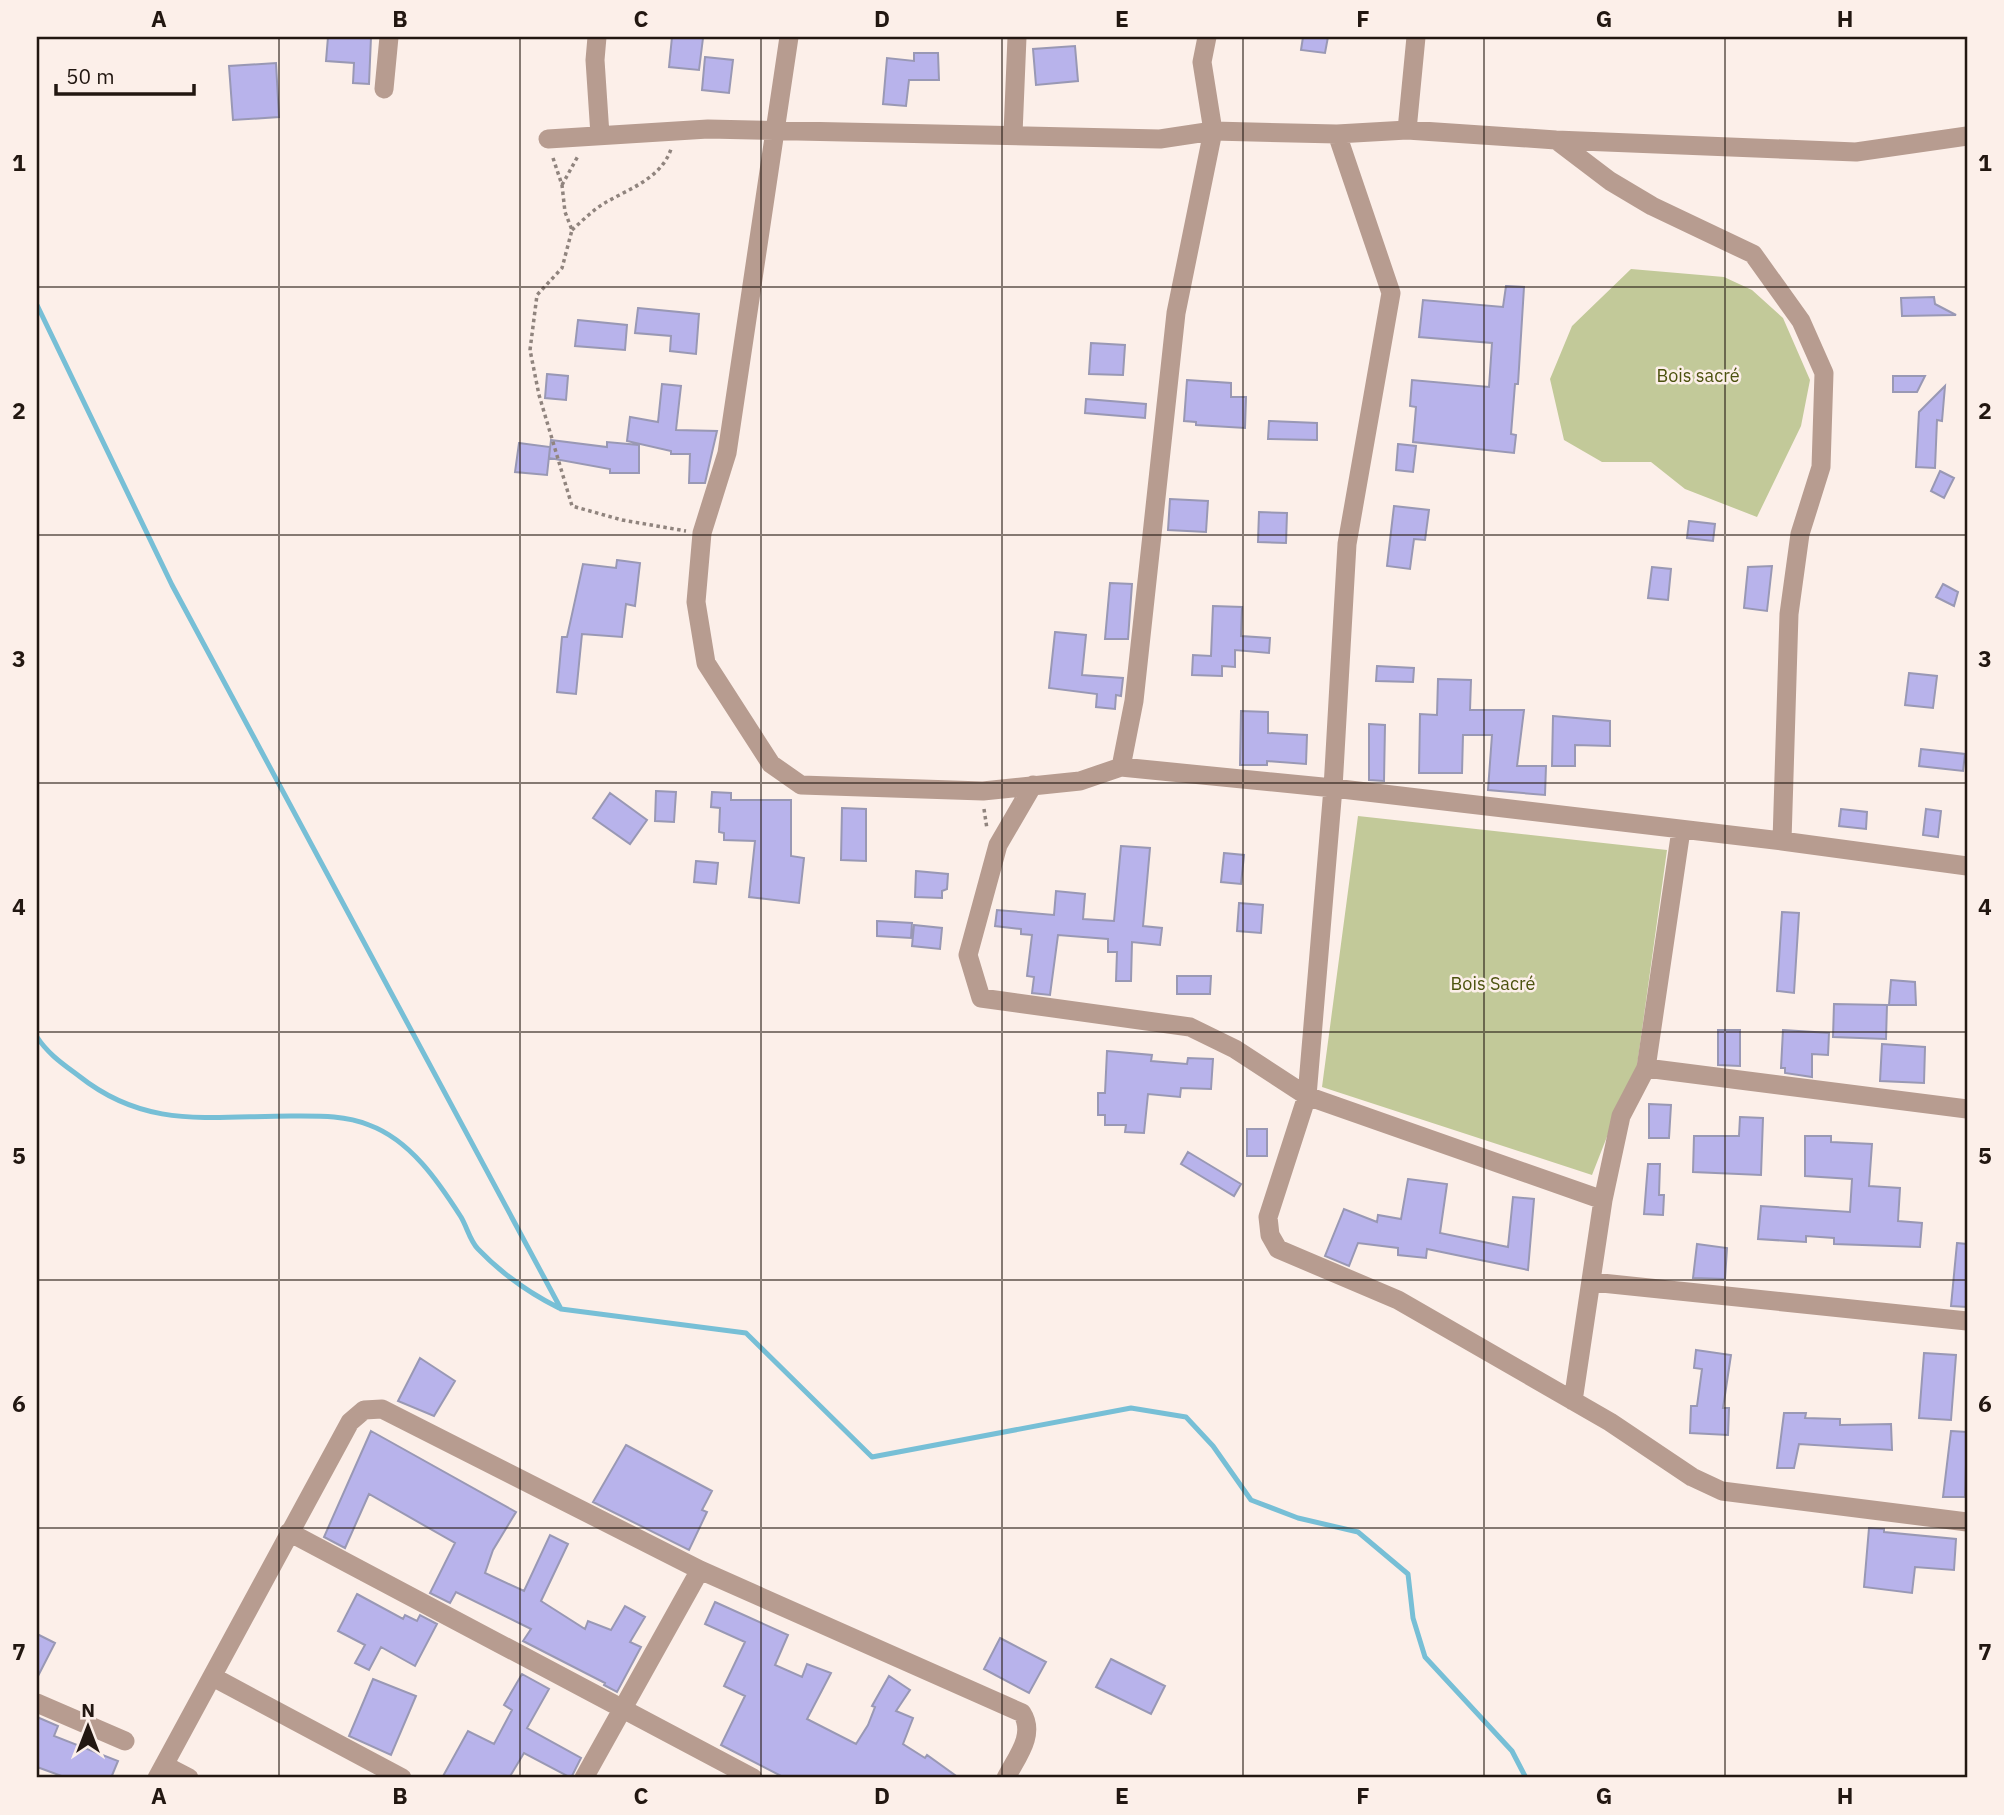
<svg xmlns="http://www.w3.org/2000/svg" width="2004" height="1815" viewBox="0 0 2004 1815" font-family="'IBM Plex Sans',sans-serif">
	<rect width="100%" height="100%" fill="#fcefe9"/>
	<path fill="#c2c999" d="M 1631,269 L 1724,277 L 1752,290 L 1783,318 L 1810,380 L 1801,426 L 1757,517 L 1685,489 L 1651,462 L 1602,462 L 1564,440 L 1550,379 L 1572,326 Z
		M 1358,816 L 1667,850 L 1635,1080 L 1610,1129 L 1592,1175 L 1322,1087 Z"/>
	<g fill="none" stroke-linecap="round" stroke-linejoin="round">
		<path stroke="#77bfd6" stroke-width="5" d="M 37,305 L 172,585 L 561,1309 L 746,1333 L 872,1457 L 1131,1408 L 1186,1417 L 1213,1446 L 1251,1500 L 1298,1518 L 1358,1532 L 1408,1574 L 1413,1618 L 1425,1657 L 1512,1751 L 1526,1778
			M 37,1037 C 48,1054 63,1064 79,1076 C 147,1130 210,1116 291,1116 C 318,1116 344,1115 369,1125 C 410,1140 438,1181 461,1217 C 467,1227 470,1241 478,1249 C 502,1274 529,1293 559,1308"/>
	</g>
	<path fill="#b8b3eb" stroke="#9998b4" stroke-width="2" d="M 328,37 L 371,37 L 369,84 L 353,83 L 354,63 L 326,61 Z
		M 672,37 L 703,38 L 699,70 L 669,67 Z
		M 1303,37 L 1328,37 L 1325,53 L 1301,50 Z
		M 1075,46 L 1078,81 L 1036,85 L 1033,49 Z
		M 914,53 L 938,53 L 939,80 L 909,80 L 906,106 L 883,104 L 887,58 L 914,61 Z
		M 705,57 L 733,60 L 729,93 L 702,90 Z
		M 276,63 L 279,117 L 233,120 L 229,66 Z
		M 1506,286 L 1524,287 L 1518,384 L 1515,384 L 1511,434 L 1516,435 L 1514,453 L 1413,442 L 1416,407 L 1410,406 L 1412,380 L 1489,387 L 1492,343 L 1419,337 L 1423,300 L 1503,307 Z
		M 1934,297 L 1935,304 L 1956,315 L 1902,316 L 1901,298 Z
		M 638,308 L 699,314 L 696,354 L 670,351 L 671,336 L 635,333 Z
		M 578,320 L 627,325 L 625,350 L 575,346 Z
		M 1091,343 L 1125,345 L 1123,375 L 1089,374 Z
		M 547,374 L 568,376 L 566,400 L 545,398 Z
		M 1893,376 L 1925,376 L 1917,392 L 1893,392 Z
		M 1187,380 L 1231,383 L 1231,397 L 1246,397 L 1245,428 L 1196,425 L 1196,422 L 1184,421 Z
		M 662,384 L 681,386 L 676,430 L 717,431 L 705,483 L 689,483 L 690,454 L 671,454 L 671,451 L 627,441 L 630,417 L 658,422 Z
		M 1945,386 L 1942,421 L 1937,420 L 1935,468 L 1916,467 L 1919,412 Z
		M 1086,399 L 1146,404 L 1145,418 L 1085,413 Z
		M 1269,421 L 1317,423 L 1317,440 L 1268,439 Z
		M 551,440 L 607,447 L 607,442 L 639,445 L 639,473 L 610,473 L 610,469 L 549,458 Z
		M 519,443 L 550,447 L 547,475 L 515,472 Z
		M 1398,444 L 1416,446 L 1413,472 L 1396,470 Z
		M 1940,471 L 1954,478 L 1944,498 L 1931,491 Z
		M 1170,499 L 1208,501 L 1206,532 L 1168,530 Z
		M 1394,506 L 1429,510 L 1425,540 L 1414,539 L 1410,569 L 1387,566 Z
		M 1259,512 L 1287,513 L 1286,543 L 1258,542 Z
		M 1689,521 L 1715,524 L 1713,541 L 1687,538 Z
		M 617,560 L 640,563 L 635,606 L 626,604 L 622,637 L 582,634 L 576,694 L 557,692 L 562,637 L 567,637 L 583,564 L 616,568 Z
		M 1772,566 L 1767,611 L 1744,608 L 1748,567 Z
		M 1652,567 L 1671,569 L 1668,600 L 1648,598 Z
		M 1110,583 L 1132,584 L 1128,639 L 1105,639 Z
		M 1943,584 L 1958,592 L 1954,606 L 1936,597 Z
		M 1213,606 L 1242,607 L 1241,636 L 1270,638 L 1269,653 L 1235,650 L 1235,667 L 1222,666 L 1222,676 L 1192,675 L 1193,655 L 1211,656 Z
		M 1055,632 L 1086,635 L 1082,675 L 1123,678 L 1121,696 L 1116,695 L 1115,709 L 1096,707 L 1097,694 L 1049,688 Z
		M 1377,666 L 1414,668 L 1413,682 L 1376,681 Z
		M 1909,673 L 1937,676 L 1933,708 L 1905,705 Z
		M 1438,679 L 1471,680 L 1470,710 L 1524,710 L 1517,766 L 1546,766 L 1545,795 L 1488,790 L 1492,735 L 1463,735 L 1462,773 L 1419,773 L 1420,714 L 1437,715 Z
		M 1241,711 L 1268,712 L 1268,733 L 1307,735 L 1306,764 L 1267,761 L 1267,765 L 1240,765 Z
		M 1553,716 L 1610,721 L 1610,746 L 1575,745 L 1575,766 L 1552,766 Z
		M 1369,724 L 1385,725 L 1384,781 L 1369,780 Z
		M 1921,749 L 1965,754 L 1963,771 L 1919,766 Z
		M 656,791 L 676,792 L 674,822 L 655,821 Z
		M 712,792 L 731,793 L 731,800 L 791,800 L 791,856 L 804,858 L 799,903 L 749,897 L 755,841 L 724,840 L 724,833 L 719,832 L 720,808 L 711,807 Z
		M 610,793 L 647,820 L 630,844 L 593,818 Z
		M 842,808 L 866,809 L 866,861 L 841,860 Z
		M 1841,809 L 1867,812 L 1866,829 L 1839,826 Z
		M 1926,809 L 1941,811 L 1938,837 L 1923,835 Z
		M 1121,846 L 1150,848 L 1143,926 L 1162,928 L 1160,945 L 1132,942 L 1131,981 L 1116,981 L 1117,952 L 1108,952 L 1108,939 L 1058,935 L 1050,995 L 1032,993 L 1034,977 L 1027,976 L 1032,935 L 1021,934 L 1021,929 L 995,926 L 997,910 L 1054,915 L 1056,891 L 1085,894 L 1083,919 L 1114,921 Z
		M 1224,853 L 1244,855 L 1241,884 L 1221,882 Z
		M 696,861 L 718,863 L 716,884 L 694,882 Z
		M 916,871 L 948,874 L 947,889 L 942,891 L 942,898 L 915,897 Z
		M 1239,903 L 1263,905 L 1261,933 L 1237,931 Z
		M 1782,912 L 1799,913 L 1794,993 L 1777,991 Z
		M 877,921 L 912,923 L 911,938 L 877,936 Z
		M 914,925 L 942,928 L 940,949 L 912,946 Z
		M 1177,976 L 1211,976 L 1210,994 L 1177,994 Z
		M 1891,980 L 1915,982 L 1916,1005 L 1889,1005 Z
		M 1834,1004 L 1887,1005 L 1886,1039 L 1833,1037 Z
		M 1718,1030 L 1740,1030 L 1740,1066 L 1718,1065 Z
		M 1783,1030 L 1829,1033 L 1828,1055 L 1812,1054 L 1812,1077 L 1785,1073 L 1785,1068 L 1781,1068 Z
		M 1882,1044 L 1925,1047 L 1924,1083 L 1880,1081 Z
		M 1107,1051 L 1152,1055 L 1151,1061 L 1187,1064 L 1188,1058 L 1213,1059 L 1211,1089 L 1181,1088 L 1180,1097 L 1148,1094 L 1144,1133 L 1125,1132 L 1126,1125 L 1105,1125 L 1105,1115 L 1098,1115 L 1098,1093 L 1105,1093 Z
		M 1649,1104 L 1671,1105 L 1669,1138 L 1649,1138 Z
		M 1740,1117 L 1763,1118 L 1761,1175 L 1693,1172 L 1694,1136 L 1739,1136 Z
		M 1247,1129 L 1267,1129 L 1267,1156 L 1247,1156 Z
		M 1805,1136 L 1831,1136 L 1831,1142 L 1872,1144 L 1869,1186 L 1900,1188 L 1898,1221 L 1922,1223 L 1920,1247 L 1834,1244 L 1834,1238 L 1806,1236 L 1806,1242 L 1758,1239 L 1761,1206 L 1850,1212 L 1852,1179 L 1805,1176 Z
		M 1188,1152 L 1241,1184 L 1234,1196 L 1181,1164 Z
		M 1648,1164 L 1660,1164 L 1659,1195 L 1664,1195 L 1663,1215 L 1644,1214 Z
		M 1408,1179 L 1447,1184 L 1440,1233 L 1508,1247 L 1513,1197 L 1534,1199 L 1528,1270 L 1427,1249 L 1426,1258 L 1398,1255 L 1398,1248 L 1358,1243 L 1349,1266 L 1325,1256 L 1344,1209 L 1377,1222 L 1378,1215 L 1401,1219 Z
		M 1957,1243 L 1967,1244 L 1967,1307 L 1951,1306 Z
		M 1697,1244 L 1727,1248 L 1725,1279 L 1693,1278 Z
		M 1696,1350 L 1731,1355 L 1723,1408 L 1729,1408 L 1728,1435 L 1690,1433 L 1691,1406 L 1697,1406 L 1702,1369 L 1694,1368 Z
		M 1924,1353 L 1956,1355 L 1951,1420 L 1919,1418 Z
		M 420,1358 L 455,1381 L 434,1416 L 398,1401 Z
		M 1784,1413 L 1806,1413 L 1805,1418 L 1840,1419 L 1840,1425 L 1891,1424 L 1892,1450 L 1799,1444 L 1794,1468 L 1777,1468 Z
		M 371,1431 L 516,1512 L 493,1550 L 485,1573 L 524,1591 L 550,1535 L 568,1544 L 541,1601 L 585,1629 L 588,1621 L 611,1630 L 625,1606 L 645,1617 L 630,1642 L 641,1647 L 617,1692 L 604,1685 L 605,1683 L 523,1641 L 531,1629 L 456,1592 L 450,1603 L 430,1593 L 455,1543 L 369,1494 L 345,1548 L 324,1537 Z
		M 1951,1431 L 1967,1432 L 1965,1497 L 1943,1497 Z
		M 626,1445 L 712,1491 L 702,1510 L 707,1512 L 689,1550 L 593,1502 Z
		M 1869,1528 L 1884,1529 L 1884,1532 L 1956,1539 L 1954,1570 L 1915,1567 L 1912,1593 L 1864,1587 Z
		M 357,1594 L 403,1619 L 405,1615 L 417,1621 L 420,1615 L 437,1624 L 415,1666 L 381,1647 L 369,1670 L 355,1663 L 365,1645 L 338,1631 Z
		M 715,1602 L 788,1635 L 775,1665 L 802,1677 L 807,1664 L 831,1673 L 807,1719 L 856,1744 L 868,1725 L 875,1707 L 872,1706 L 889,1676 L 910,1690 L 896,1711 L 913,1718 L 903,1744 L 925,1758 L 927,1755 L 959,1778 L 785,1778 L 721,1745 L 745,1696 L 724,1686 L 745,1642 L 705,1624 Z
		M 37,1634 L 55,1643 L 37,1678 Z
		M 1000,1638 L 1046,1662 L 1029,1693 L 984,1669 Z
		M 1111,1659 L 1165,1686 L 1151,1714 L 1096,1687 Z
		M 522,1674 L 549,1689 L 527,1728 L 581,1758 L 571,1778 L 524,1753 L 509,1778 L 442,1778 L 468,1731 L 494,1744 L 512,1710 L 504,1705 Z
		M 373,1679 L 416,1696 L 391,1755 L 349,1736 Z
		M 37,1717 L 58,1726 L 54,1736 L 118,1761 L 111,1778 L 67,1778 L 37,1767 Z"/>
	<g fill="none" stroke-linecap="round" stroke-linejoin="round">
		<path stroke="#90847e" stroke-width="3.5" stroke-dasharray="3.5 3.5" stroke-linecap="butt" d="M 553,158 L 562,185 L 565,212 L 572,230 L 562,268 L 537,295 L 530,350 L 539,395 L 572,506 L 622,520 L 686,531
			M 562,185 L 578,156
			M 572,230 C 582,221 592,211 603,204 C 628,189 661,179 671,149
			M 984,809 L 987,829"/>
		<path stroke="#b79c90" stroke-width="19" d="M 597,37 L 595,60 L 600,135
			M 789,37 L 727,453 L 702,533 L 696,602 L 706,663 L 771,764 L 801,785 L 983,791 L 1080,781 L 1121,767 L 1333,788 L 1782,841 L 1967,866
			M 384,89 L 389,37
			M 1407,130 L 1416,37
			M 1013,134 L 1017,37
			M 1337,134 L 1391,293 L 1347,544 L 1333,788 L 1307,1096 L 1268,1217 L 1270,1235 L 1278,1249 L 1398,1300 L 1610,1422 L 1692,1477 L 1722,1491 L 1967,1522
			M 548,139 L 708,129 L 1160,139 L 1213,131 L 1337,134 L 1407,130 L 1556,140 L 1856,152 L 1967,136
			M 1556,140 L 1610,181 L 1652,206 L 1753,254 L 1801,321 L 1824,373 L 1821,467 L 1800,534 L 1789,614 L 1782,841
			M 1121,767 L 1134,701 L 1176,313 L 1213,131 L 1202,62 L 1207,37
			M 1033,785 L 998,845 L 968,955 L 981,998 L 1190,1027 L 1235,1049 L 1307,1096 L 1603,1200
			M 1646,1068 L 1967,1109
			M 1592,1282 L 1967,1321
			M 1573,1401 L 1603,1200 L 1621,1116 L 1646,1068 L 1681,830
			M 289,1532 L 753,1778
			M 213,1677 L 402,1778
			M 37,1703 L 125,1741
			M 164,1765 L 189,1778
			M 157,1778 L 350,1422 L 364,1410 L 382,1409 L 700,1570 L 1022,1713 C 1036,1735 1016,1758 1006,1778
			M 584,1778 L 700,1570"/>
	</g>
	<path fill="none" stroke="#221711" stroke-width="2" stroke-opacity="0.55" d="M 279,37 L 279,1778M 520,37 L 520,1778M 761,37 L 761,1778M 1002,37 L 1002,1778M 1243,37 L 1243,1778M 1484,37 L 1484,1778M 1725,37 L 1725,1778M 37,287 L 1967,287M 37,535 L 1967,535M 37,783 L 1967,783M 37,1032 L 1967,1032M 37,1280 L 1967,1280M 37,1528 L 1967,1528"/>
	<g text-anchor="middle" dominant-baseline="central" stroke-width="5" stroke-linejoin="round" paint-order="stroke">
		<g font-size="18" fill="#4c520e" stroke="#fcefe9">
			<text x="1698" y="375">Bois sacré</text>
			<text x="1493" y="983">Bois Sacré</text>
		</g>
	</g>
	<rect width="2004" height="1815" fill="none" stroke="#fcefe9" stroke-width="77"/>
	<g transform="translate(88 1727)" stroke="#fcefe9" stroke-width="5" paint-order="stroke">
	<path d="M0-5L12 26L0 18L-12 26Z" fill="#221711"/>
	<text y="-10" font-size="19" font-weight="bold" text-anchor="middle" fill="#221711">N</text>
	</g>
	<path d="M56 84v10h138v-10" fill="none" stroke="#221711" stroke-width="3.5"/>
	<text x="66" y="84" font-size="21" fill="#221711" stroke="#fcefe9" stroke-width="5" paint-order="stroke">50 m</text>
	<rect x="38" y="38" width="1928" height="1738" fill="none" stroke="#221711" stroke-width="2.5"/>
	<g font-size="23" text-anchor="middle" font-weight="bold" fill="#221711">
		<text x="159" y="27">A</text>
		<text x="400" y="27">B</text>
		<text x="641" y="27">C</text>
		<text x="882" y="27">D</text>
		<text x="1122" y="27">E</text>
		<text x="1363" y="27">F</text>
		<text x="1604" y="27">G</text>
		<text x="1845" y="27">H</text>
		<text x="19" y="171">1</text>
		<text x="1985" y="171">1</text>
		<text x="19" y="419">2</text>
		<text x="1985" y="419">2</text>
		<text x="19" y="667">3</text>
		<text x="1985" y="667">3</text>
		<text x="19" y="915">4</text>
		<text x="1985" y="915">4</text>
		<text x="19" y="1164">5</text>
		<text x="1985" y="1164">5</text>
		<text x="19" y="1412">6</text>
		<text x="1985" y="1412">6</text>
		<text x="19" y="1660">7</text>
		<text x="1985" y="1660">7</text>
		<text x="159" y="1804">A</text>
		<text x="400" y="1804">B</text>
		<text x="641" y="1804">C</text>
		<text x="882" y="1804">D</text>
		<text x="1122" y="1804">E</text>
		<text x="1363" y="1804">F</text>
		<text x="1604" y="1804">G</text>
		<text x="1845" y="1804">H</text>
	</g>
</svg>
